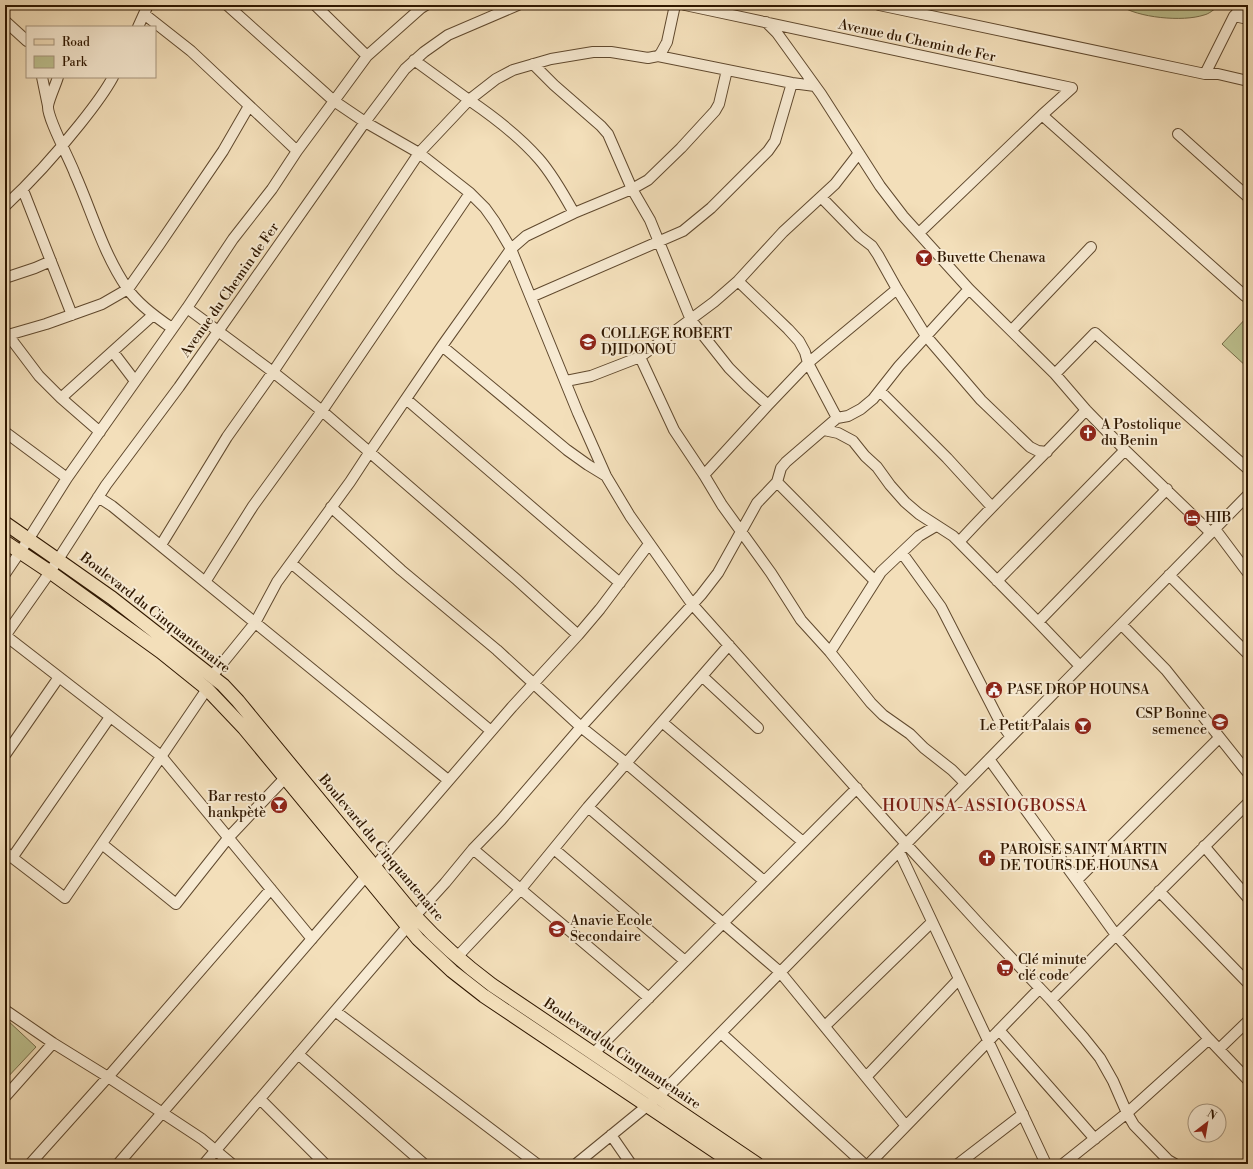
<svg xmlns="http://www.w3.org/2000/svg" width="1253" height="1169" viewBox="0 0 1253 1169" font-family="'Libre Bodoni',serif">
	<rect width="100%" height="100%" fill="#f3dfba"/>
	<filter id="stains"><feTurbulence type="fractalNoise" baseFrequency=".005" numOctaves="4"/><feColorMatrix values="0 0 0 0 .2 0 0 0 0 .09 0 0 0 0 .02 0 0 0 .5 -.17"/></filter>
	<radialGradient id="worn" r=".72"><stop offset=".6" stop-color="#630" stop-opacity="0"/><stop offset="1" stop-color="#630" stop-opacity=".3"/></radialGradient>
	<path fill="#bdc18f" stroke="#766c48" d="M 1119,5 L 1219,5 C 1215,9 1209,14 1204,15 C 1183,22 1138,18 1119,5 Z
		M 1248,316 L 1248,368 L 1222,344 Z
		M 5,1018 L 36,1047 L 5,1080 Z"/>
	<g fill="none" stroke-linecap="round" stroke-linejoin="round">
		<defs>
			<path id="minor" d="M 227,5 L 334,101 L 365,122 L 419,153 L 470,193 L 485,208 L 495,222 L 511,249 L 578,413 L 606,476 L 630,516 L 692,604 L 906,844 L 982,927 L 1051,1000 L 1084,1038 L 1100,1058 L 1113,1081 L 1127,1113 L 1134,1125 L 1168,1160 L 1175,1164
				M 315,5 L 367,56
				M 685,5 L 1072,88
				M 879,5 L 1205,74 L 1218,74 L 1248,81
				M 144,14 L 191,51 L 274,129 L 297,151
				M 1234,16 L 1248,19
				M 5,21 L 27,41
				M 766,22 L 777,33 L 821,94 L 880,186 L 903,216 L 969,289 L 1055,374 L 1086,410 L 1125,450 L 1211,533
				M 138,27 L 148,5
				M 658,56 L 792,83 L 815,86
				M 414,60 C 433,74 451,87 469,100 C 494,117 519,136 539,159 C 553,175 564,195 574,213
				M 533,64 L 554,85 L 601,126 L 608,134 L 632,189 L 650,220 L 691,320 L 729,368 L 747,386 L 768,405
				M 1205,74 L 1234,16 L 1244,5
				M 42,77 L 48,106
				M 58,77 C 56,84 49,99 48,106 C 47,118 70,160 75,174 C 92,212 103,253 127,288 C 137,303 157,318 172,328
				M 1042,115 L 1245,296 L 1248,293
				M 1178,134 L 1248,197
				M 23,190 L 72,315
				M 821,197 L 859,236 L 872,246 L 878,255 L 897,289 L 926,336 L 981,400 L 1030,447 L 1038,451 L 1047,452
				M 5,206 C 32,181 57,153 80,124 C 92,109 104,94 113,77
				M 919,233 L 1042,115 L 1072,88
				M 5,278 L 35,268 L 51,261
				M 738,281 L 788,329 L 799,341 L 805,352 L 808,363 L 837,418
				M 531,297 L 683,231 L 711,208 L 768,151 L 775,141 L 792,83
				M 187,308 L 273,372 L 322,411 L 516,579 L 578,635
				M 1012,330 L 1091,247
				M 5,331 L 39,376 L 61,398 L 100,432
				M 8,335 L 46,324 L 102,304 L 128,289 L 159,245 L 223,151 L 249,106
				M 442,346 L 567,450 L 588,465 L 606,476
				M 113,352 L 135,381
				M 640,357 L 674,430 L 704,475 L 722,505 L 771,573 L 801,620 L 830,652 L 871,703 L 883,715 L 910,734 L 924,748 L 952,770 L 965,783
				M 1055,374 L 1095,333 L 1248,469
				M 566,381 L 591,376 L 640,357 L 714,302 L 738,281 L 783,232 L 835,184 L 859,153
				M 880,391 L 947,458 L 991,506
				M 61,398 L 153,315
				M 406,399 L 620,583
				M 824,430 L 838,433 L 853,441 L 865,456 L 877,467 L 890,485 L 905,502 L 919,514 L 953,536 L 959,542 L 1038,622 L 1080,666
				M 5,432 L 67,478
				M 704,475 L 768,405 L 808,363 L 897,289
				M 777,482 L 875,581
				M 98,497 L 112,506 L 448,780
				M 331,507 L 401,570 L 497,650 L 581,727 L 626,763 L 764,881
				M 1215,529 L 1248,573
				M 959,542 C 1000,497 1045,455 1086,410
				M 161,545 L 227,437 L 273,372 L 419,153 L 469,100 L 496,79 L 513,70 L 551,59 L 593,52 L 611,52 L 648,58 L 658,56 L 661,53 L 667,42 L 675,5
				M 902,553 L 941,607 L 999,720 L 1011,737
				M 291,563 L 491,731
				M 5,574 L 28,540 L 67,478 L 187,308 L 233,239 L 272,189 L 297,151 L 334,101 L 367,56 L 421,8 L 426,5
				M 1169,575 L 1248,654
				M 997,581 L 1125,450
				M 205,582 L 253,506 L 322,411 L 470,193
				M 1038,622 L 1167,489
				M 1122,625 L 1166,670 L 1248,773
				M 5,636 L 50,572 L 106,485 L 179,387 L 365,122 L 405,69 L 424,52 L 448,35 L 518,5
				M 6,636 L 161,756 L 312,939
				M 830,652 L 881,572 L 919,536 L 936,526
				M 212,676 L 255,623 L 277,582 L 350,482 L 369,453 L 442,346 L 511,249 L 526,236 L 574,213 L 632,189 L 648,180 L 681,148 L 715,111 L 719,104 L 727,70
				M 702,676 L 758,728
				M 662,722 L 803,842
				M 5,755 L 59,677
				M 989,759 L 1116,935 L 1209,1039 L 1248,1080
				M 588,807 L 780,972 L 906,1126
				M 102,844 L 176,904 L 229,837 L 285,778
				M 1204,846 L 1248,898
				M 473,849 L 649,998
				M 554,849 L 685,961
				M 899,851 L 1046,1164
				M 5,852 L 65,898 L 207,689
				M 12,858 L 110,717
				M 375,866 L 512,707 L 578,635 L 600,609 L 649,544
				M 1077,880 L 1219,738
				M 1159,891 L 1248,983
				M 415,916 L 445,883 L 473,849 L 501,820 L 581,727 L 701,595 L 718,573 L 757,503 L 777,482 L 781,468 L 786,462 L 837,418 L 848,416 L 861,409 L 873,399 L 899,366 L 969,289
				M 457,957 L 520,890 L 588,807 L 729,645
				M 1051,1000 L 1248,803
				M 5,1010 L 53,1043 L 108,1077 L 202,1139 L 232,1164
				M 335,1011 L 537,1164
				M 825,1026 L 932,922
				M 999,1030 L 1095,1139
				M 721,1033 L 864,1164
				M 1219,1049 L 1248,1021
				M 594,1053 L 857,788
				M 298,1054 L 424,1164
				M 866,1077 L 959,979
				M 5,1097 L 53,1043
				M 260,1099 L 325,1164
				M 611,1135 L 631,1164
				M 30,1164 L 108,1077 L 271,889
				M 118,1164 L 366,876
				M 204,1164 L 407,927
				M 576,1164 L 658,1097 L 1248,495
				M 869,1164 L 1039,989
				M 958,1164 L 1023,1114
				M 1063,1164 L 1127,1113 L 1209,1039"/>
			<path id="major" d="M 5,523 L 58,560 L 112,598 L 223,685 L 238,701 L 415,916 C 439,942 464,964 492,985 L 757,1164
				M 5,542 L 50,572 L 161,652 L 207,689 L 244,728 L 418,939 L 452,971 L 484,996 L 734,1164"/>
		</defs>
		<use href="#minor" stroke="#60492e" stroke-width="12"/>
		<use href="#major" stroke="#2f1700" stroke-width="15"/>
		<use href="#minor" stroke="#f7ead2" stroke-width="10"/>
		<use href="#major" stroke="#f3dfba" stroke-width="13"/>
	</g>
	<defs>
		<symbol id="bar-disc" viewBox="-11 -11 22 22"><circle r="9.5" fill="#8f2418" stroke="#f7ead2"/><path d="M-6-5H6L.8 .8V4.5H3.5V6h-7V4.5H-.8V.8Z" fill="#fff"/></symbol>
		<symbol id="school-disc" viewBox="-11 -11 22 22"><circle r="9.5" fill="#8f2418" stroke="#f7ead2"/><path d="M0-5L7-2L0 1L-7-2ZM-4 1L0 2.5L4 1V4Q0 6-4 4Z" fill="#fff"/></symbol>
		<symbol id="church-disc" viewBox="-11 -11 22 22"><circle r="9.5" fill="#8f2418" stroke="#f7ead2"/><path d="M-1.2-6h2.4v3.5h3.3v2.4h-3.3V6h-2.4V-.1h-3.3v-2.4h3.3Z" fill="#fff"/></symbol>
		<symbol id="hotel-disc" viewBox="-11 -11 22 22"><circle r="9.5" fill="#8f2418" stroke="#f7ead2"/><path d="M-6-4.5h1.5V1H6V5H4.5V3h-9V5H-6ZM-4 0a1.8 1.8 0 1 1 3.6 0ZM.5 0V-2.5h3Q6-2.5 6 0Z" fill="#fff"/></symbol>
		<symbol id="civic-disc" viewBox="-11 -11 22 22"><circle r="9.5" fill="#8f2418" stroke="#f7ead2"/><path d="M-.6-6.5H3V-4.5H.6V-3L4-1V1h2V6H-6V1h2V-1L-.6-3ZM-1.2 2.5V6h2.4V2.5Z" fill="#fff"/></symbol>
		<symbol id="supermarket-disc" viewBox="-11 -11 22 22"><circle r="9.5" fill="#8f2418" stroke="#f7ead2"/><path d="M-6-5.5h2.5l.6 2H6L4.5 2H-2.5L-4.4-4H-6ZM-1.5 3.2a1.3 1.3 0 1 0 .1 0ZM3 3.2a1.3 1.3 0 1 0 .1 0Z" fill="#fff"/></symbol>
	</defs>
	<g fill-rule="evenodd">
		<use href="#bar-disc" x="914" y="248" width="20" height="20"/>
		<use href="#school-disc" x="578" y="332" width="20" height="20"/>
		<use href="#church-disc" x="1078" y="423" width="20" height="20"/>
		<use href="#hotel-disc" x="1182" y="508" width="20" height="20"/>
		<use href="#civic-disc" x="984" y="680" width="20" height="20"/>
		<use href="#school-disc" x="1210" y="712" width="20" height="20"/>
		<use href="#bar-disc" x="1073" y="716" width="20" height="20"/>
		<use href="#bar-disc" x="269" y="795" width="20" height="20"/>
		<use href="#church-disc" x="977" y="848" width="20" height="20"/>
		<use href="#school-disc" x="547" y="919" width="20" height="20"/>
		<use href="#supermarket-disc" x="995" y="958" width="20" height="20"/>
	</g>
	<g text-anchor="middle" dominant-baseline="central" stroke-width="4" stroke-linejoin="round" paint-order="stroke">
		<g font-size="14" fill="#2f1700" stroke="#f7ead2">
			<text transform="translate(917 41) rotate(12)">Avenue du Chemin de Fer</text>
			<text transform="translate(230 290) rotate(-55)">Avenue du Chemin de Fer</text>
			<text transform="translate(155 613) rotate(38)">Boulevard du Cinquantenaire</text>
			<text transform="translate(381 848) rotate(50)">Boulevard du Cinquantenaire</text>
			<text transform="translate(622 1054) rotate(34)">Boulevard du Cinquantenaire</text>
		</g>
		<g font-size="14" fill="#2f1700" stroke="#f7ead2" text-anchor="start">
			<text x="937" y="258">Buvette Chenawa</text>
			<text x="601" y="334">COLLEGE ROBERT<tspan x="601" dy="16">DJIDONOU</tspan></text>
			<text x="1101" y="425">A Postolique<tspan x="1101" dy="16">du Benin</tspan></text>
			<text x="1205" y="518">HIB</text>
			<text x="1007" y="690">PASE DROP HOUNSA</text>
			<text x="1207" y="714" text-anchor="end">CSP Bonne<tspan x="1207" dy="16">semence</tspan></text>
			<text x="1070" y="726" text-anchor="end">Le Petit Palais</text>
			<text x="266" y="797" text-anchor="end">Bar resto<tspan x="266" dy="16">hankpètè</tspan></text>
			<text x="1000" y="850">PAROISE SAINT MARTIN<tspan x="1000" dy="16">DE TOURS DE HOUNSA</tspan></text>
			<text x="570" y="921">Anavie Ecole<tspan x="570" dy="16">Secondaire</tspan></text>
			<text x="1018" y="960">Clé minute<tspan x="1018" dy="16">clé code</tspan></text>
		</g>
		<g font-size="16" letter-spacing="1" fill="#7a1f14" stroke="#f7ead2">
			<text x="985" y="806">HOUNSA-ASSIOGBOSSA</text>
		</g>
	</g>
	<rect width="1253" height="1169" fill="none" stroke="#f3dfba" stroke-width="20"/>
	<rect x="6" y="6" width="1241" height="1157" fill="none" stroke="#2f1700" stroke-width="2"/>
	<rect x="10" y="10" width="1233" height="1149" fill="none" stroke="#2f1700"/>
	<rect x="26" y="26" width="130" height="52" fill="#f7ead2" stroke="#a7967e"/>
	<rect x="34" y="39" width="20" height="6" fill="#f3dfba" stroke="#a7967e"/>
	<text x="62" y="46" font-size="12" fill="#2f1700">Road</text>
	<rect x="34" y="56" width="20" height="12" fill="#bdc18f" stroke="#a7967e"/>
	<text x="62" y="66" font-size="12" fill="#2f1700">Park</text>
	<g transform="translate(1207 1123) rotate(31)"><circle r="19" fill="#f7ead2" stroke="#a7967e"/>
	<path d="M0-3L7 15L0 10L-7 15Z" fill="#8f2418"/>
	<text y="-6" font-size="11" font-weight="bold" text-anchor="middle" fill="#2f1700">N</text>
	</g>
	<rect width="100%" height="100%" filter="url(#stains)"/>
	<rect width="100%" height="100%" fill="url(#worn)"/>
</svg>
